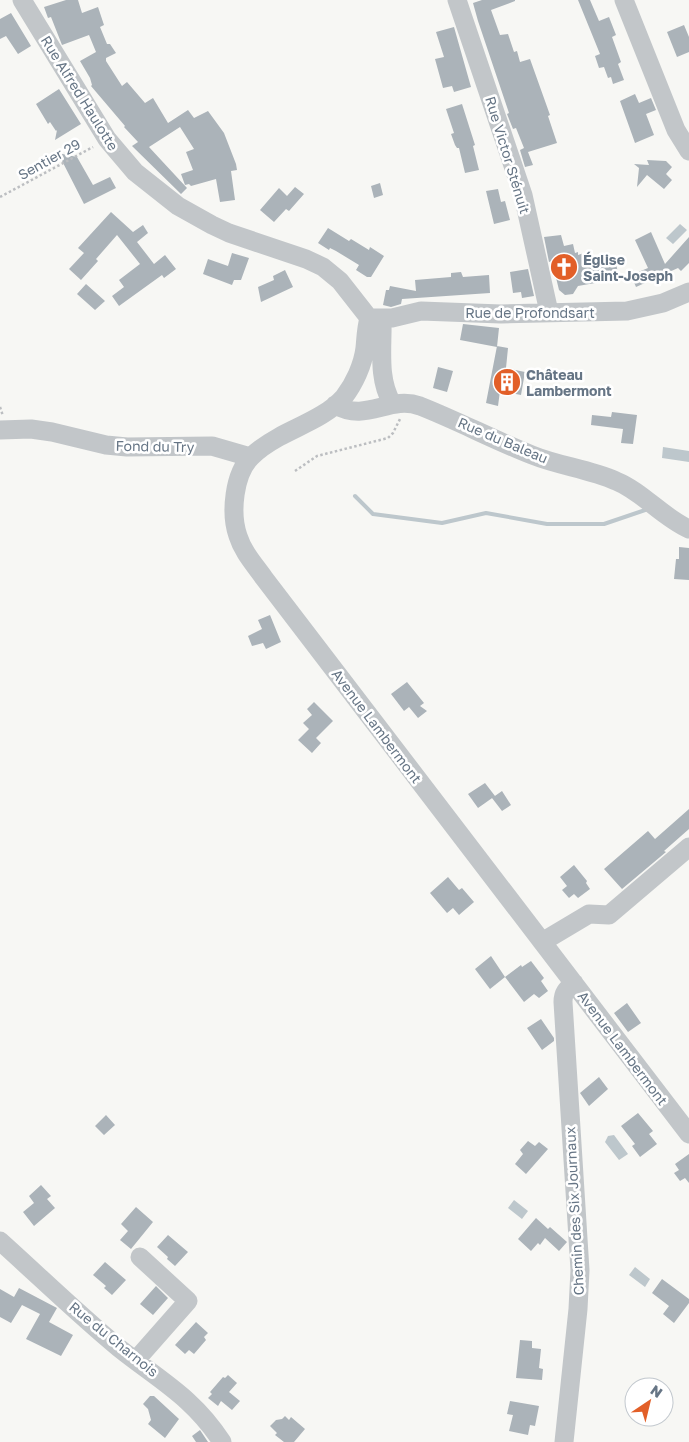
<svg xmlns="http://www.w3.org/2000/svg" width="689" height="1442" viewBox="0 0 689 1442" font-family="'Golos Text',sans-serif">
	<rect width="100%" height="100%" fill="#f7f7f4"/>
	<path fill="#bdc7cc" d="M 680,224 L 687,230 L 673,244 L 666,238 Z
		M 663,447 L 689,451 L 689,462 L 662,458 Z
		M 614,1135 L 628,1154 L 619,1160 L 605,1142 L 608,1136 Z
		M 514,1200 L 528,1211 L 522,1219 L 508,1208 Z
		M 635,1267 L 650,1279 L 645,1287 L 629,1275 Z"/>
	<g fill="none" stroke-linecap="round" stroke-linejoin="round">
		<path stroke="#bdc7cc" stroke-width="4" d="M 355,496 L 373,514 L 442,523 L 486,513 L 547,524 L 604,524 L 648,509"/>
	</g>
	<path fill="#abb3b9" d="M 66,0 L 78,0 L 82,13 L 98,7 L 104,25 L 100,27 L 107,44 L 110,44 L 116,53 L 106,58 L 106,61 L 122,86 L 127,82 L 145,103 L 153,98 L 168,123 L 188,110 L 194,118 L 208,111 L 224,133 L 236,164 L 237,170 L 231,171 L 235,200 L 220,202 L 216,179 L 191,186 L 189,184 L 185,185 L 181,174 L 193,170 L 186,152 L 194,149 L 180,127 L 149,147 L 187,188 L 181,194 L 132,146 L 138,142 L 124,127 L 125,126 L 91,86 L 92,85 L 90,78 L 80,61 L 96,52 L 89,35 L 62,45 L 51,17 L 48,18 L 44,7 Z
		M 482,0 L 515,0 L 515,1 L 491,10 L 500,35 L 508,34 L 514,52 L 517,51 L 520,62 L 530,59 L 550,115 L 548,116 L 557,143 L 528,152 L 533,165 L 525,167 L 520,150 L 524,148 L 516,128 L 513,129 L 507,114 L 509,113 L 478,21 L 473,3 Z
		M 578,0 L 590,0 L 599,21 L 609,17 L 616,35 L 612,37 L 621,62 L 618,64 L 624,80 L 613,84 L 611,77 L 608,78 L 604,67 L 599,68 L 595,56 L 600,54 Z
		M 11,13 L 31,46 L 18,54 L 6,36 L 0,39 L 0,19 Z
		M 684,25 L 689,37 L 689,52 L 677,57 L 667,32 Z
		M 454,27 L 471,87 L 454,92 L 452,86 L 443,88 L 435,59 L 444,57 L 436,32 Z
		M 59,89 L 81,124 L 55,140 L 57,130 L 56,131 L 50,122 L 48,124 L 36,104 Z
		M 635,94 L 639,103 L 651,98 L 656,110 L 646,114 L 654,135 L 635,143 L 620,101 Z
		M 462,104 L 475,145 L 473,146 L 479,170 L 465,173 L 459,148 L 457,148 L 455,145 L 451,134 L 454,133 L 446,109 Z
		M 58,153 L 77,157 L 93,185 L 110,177 L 116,188 L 84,204 Z
		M 647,160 L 666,161 L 672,167 L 666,174 L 672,180 L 664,189 L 647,175 L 637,187 L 639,168 L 634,164 L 649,165 Z
		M 380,183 L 383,195 L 374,198 L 371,186 Z
		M 295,187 L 304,194 L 289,211 L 286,209 L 274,222 L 260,210 L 279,188 L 287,196 Z
		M 498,189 L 501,202 L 505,201 L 510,220 L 494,224 L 486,191 Z
		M 111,212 L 133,232 L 143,225 L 148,233 L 137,242 L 154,264 L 165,255 L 176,269 L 164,278 L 162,275 L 119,306 L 112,296 L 124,287 L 119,280 L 140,264 L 117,235 L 96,259 L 98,261 L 81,280 L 69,269 L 84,253 L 78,248 Z
		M 328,228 L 349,241 L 351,239 L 369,250 L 370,247 L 384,256 L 371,277 L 367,277 L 356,270 L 359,265 L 336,251 L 330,248 L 329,250 L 318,243 Z
		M 651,232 L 665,264 L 689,237 L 689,263 L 681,271 L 678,268 L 636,287 L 631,275 L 648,268 L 635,240 Z
		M 561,235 L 564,246 L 573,244 L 575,253 L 578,252 L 578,255 L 587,252 L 590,266 L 608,262 L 609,265 L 616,263 L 618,273 L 612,275 L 612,280 L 578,286 L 573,294 L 565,295 L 559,290 L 552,261 L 549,262 L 544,237 Z
		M 232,253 L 249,258 L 241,280 L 234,280 L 232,285 L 203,274 L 208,259 L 228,266 Z
		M 528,269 L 534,296 L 522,298 L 521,292 L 513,293 L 510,272 Z
		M 285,270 L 293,287 L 261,302 L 258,287 L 274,280 L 273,276 Z
		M 461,272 L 463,277 L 489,275 L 490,293 L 402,299 L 401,304 L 391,307 L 383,305 L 386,290 L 389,290 L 390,286 L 416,291 L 415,280 L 451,277 L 451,273 Z
		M 86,284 L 105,301 L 95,310 L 77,294 Z
		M 463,324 L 499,328 L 497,347 L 460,340 Z
		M 497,346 L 508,348 L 506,368 L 525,372 L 521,395 L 500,391 L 498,406 L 486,403 Z
		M 438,367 L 453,371 L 447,392 L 433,388 Z
		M 612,412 L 637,415 L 633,444 L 621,443 L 623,429 L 591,425 L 592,415 L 611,417 Z
		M 679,547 L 689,548 L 689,580 L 674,579 L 676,559 L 679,559 Z
		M 270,615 L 281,642 L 266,649 L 263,643 L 252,646 L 248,636 L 262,629 L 258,620 Z
		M 407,682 L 424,703 L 420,706 L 427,711 L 418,718 L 409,707 L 404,711 L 391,694 Z
		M 314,702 L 333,721 L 316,738 L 321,743 L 312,753 L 298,740 L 309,729 L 303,723 L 312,715 L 307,709 Z
		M 485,783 L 495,796 L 478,808 L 468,794 Z
		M 502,791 L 511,805 L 502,811 L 492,798 Z
		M 689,809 L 689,829 L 664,851 L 666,852 L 622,889 L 604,869 L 648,831 L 655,839 Z
		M 574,865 L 587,881 L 586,883 L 590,889 L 578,898 L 574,894 L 569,898 L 562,890 L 567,886 L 560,877 Z
		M 448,877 L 459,890 L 462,888 L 474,902 L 459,915 L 453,908 L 447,913 L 430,893 Z
		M 491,956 L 505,977 L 521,965 L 522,967 L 531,961 L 544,978 L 541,981 L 548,991 L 539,998 L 534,994 L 524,1002 L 505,977 L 490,989 L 475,969 Z
		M 627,1003 L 641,1023 L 628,1032 L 614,1013 Z
		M 541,1019 L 554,1038 L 554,1041 L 542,1050 L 527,1028 Z
		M 599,1077 L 608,1089 L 589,1106 L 580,1093 Z
		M 638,1113 L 653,1131 L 649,1134 L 657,1144 L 640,1157 L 632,1146 L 635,1144 L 621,1126 Z
		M 106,1115 L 115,1125 L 104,1135 L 95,1126 Z
		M 528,1141 L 535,1146 L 539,1142 L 548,1149 L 526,1174 L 515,1164 L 523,1154 L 520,1150 Z
		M 689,1154 L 689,1183 L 685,1178 L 680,1181 L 674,1173 L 679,1170 L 675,1164 Z
		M 41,1185 L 51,1196 L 47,1199 L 55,1208 L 34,1226 L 23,1212 L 34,1203 L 29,1196 Z
		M 136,1207 L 153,1222 L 131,1249 L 120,1240 L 128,1231 L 121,1224 Z
		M 536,1218 L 548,1229 L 550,1227 L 567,1242 L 559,1251 L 545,1238 L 540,1245 L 538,1243 L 531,1251 L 518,1239 Z
		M 168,1235 L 188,1252 L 175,1266 L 167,1259 L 168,1257 L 157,1247 Z
		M 105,1262 L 126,1280 L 112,1295 L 104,1288 L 106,1286 L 93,1275 Z
		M 662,1279 L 689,1299 L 689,1303 L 674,1323 L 663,1314 L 669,1306 L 652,1293 Z
		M 156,1286 L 168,1298 L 153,1315 L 140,1304 Z
		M 19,1288 L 57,1308 L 49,1322 L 73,1335 L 61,1356 L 26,1339 L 40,1314 L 22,1305 L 11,1323 L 0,1317 L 0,1289 L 14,1297 Z
		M 196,1322 L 208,1333 L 204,1337 L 206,1340 L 194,1354 L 189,1350 L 185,1354 L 175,1345 Z
		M 520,1340 L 532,1341 L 532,1348 L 541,1349 L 539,1368 L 543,1369 L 542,1380 L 516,1378 Z
		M 228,1375 L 237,1383 L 229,1392 L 240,1401 L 232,1410 L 221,1401 L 218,1406 L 208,1398 L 212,1394 L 210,1392 L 223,1377 L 225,1378 Z
		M 150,1396 L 154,1396 L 179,1419 L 165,1438 L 148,1424 L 151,1420 L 148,1409 L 143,1404 Z
		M 510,1401 L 539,1406 L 535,1426 L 530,1425 L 528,1435 L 509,1431 L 513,1415 L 507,1414 Z
		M 285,1416 L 289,1420 L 291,1417 L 305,1429 L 294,1442 L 284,1442 L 275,1435 L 277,1433 L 270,1426 L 276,1420 L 282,1419 Z
		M 200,1430 L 208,1442 L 196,1442 L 192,1436 Z"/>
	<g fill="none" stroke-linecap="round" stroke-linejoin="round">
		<path stroke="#bcbec1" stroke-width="2.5" stroke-dasharray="2.5 2.5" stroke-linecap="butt" d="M 0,197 L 93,147
			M 0,407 L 3,416
			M 295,471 L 317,456 L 388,438 L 393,433 L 400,419"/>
		<path stroke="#c2c6c9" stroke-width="19" d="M 22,0 L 107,139 L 135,172 L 178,206 L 212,225 L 229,233 L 306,259 L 323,267 L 340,281 L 369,318
			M 457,0 L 523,195 L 549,312
			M 624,0 L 676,130 L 689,151
			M 369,318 C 366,329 366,338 365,348 C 363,365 354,384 344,397 C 327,416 301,425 279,437 C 270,442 259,449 251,457 C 234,474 230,513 238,536 C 243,552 254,564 264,578 L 689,1134
			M 369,318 L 392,318 L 421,311 L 501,314 L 627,311 L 663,303 L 689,292
			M 382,318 C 383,346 377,378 392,403
			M 335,405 C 367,423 389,395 420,406 C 458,421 494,440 532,455 C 559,466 589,469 616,481 C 643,492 662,517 689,529
			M 0,430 L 31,429 L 52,432 L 106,445 L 127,447 L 212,446 L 250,457
			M 542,942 L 589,914 L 609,915 L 689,847
			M 0,1241 C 40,1277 78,1314 119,1348 C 159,1380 193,1397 222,1442
			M 136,1360 L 188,1301 L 140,1257
			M 564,1442 L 578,1309 L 580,1270 L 563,1002 C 563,992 567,989 574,983"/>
	</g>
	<defs>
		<symbol id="church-disc" viewBox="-11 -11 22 22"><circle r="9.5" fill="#e25f28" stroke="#fff"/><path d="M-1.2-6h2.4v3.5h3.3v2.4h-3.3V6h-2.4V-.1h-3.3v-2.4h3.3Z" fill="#fff"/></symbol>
		<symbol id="building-disc" viewBox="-11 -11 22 22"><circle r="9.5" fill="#e25f28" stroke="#fff"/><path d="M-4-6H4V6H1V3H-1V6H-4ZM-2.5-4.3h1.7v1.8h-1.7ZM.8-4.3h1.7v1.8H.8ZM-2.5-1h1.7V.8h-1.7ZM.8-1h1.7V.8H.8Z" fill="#fff"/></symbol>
	</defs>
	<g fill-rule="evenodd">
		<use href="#church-disc" x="548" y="251" width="32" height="32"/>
		<use href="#building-disc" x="491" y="366" width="32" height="32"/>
	</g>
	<g text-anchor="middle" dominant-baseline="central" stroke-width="5" stroke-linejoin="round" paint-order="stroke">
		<g font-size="14" fill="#667585" stroke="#fff">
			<text transform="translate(80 93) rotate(58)">Rue Alfred Haulotte</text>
			<text transform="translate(508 155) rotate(73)">Rue Victor Sténuit</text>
			<text transform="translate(49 159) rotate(-29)">Sentier 29</text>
			<text x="530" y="312">Rue de Profondsart</text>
			<text transform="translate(503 440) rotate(23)">Rue du Baleau</text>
			<text transform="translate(155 446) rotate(1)">Fond du Try</text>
			<text transform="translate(377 726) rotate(53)">Avenue Lambermont</text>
			<text transform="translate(623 1048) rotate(53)">Avenue Lambermont</text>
			<text transform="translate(574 1211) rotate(-93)">Chemin des Six Journaux</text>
			<text transform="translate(114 1339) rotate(39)">Rue du Charnois</text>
		</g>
		<g font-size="14" font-weight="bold" fill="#667585" stroke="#fff" text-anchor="start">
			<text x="583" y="259">Église<tspan x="583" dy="16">Saint-Joseph</tspan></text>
			<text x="526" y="374">Château<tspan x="526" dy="16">Lambermont</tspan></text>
		</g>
	</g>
	<g transform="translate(649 1402) rotate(35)"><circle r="24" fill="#ffffff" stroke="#c2c8ce"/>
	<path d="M0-4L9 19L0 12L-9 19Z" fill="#e25f28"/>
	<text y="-8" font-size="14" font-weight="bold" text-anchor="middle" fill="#667585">N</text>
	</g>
</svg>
